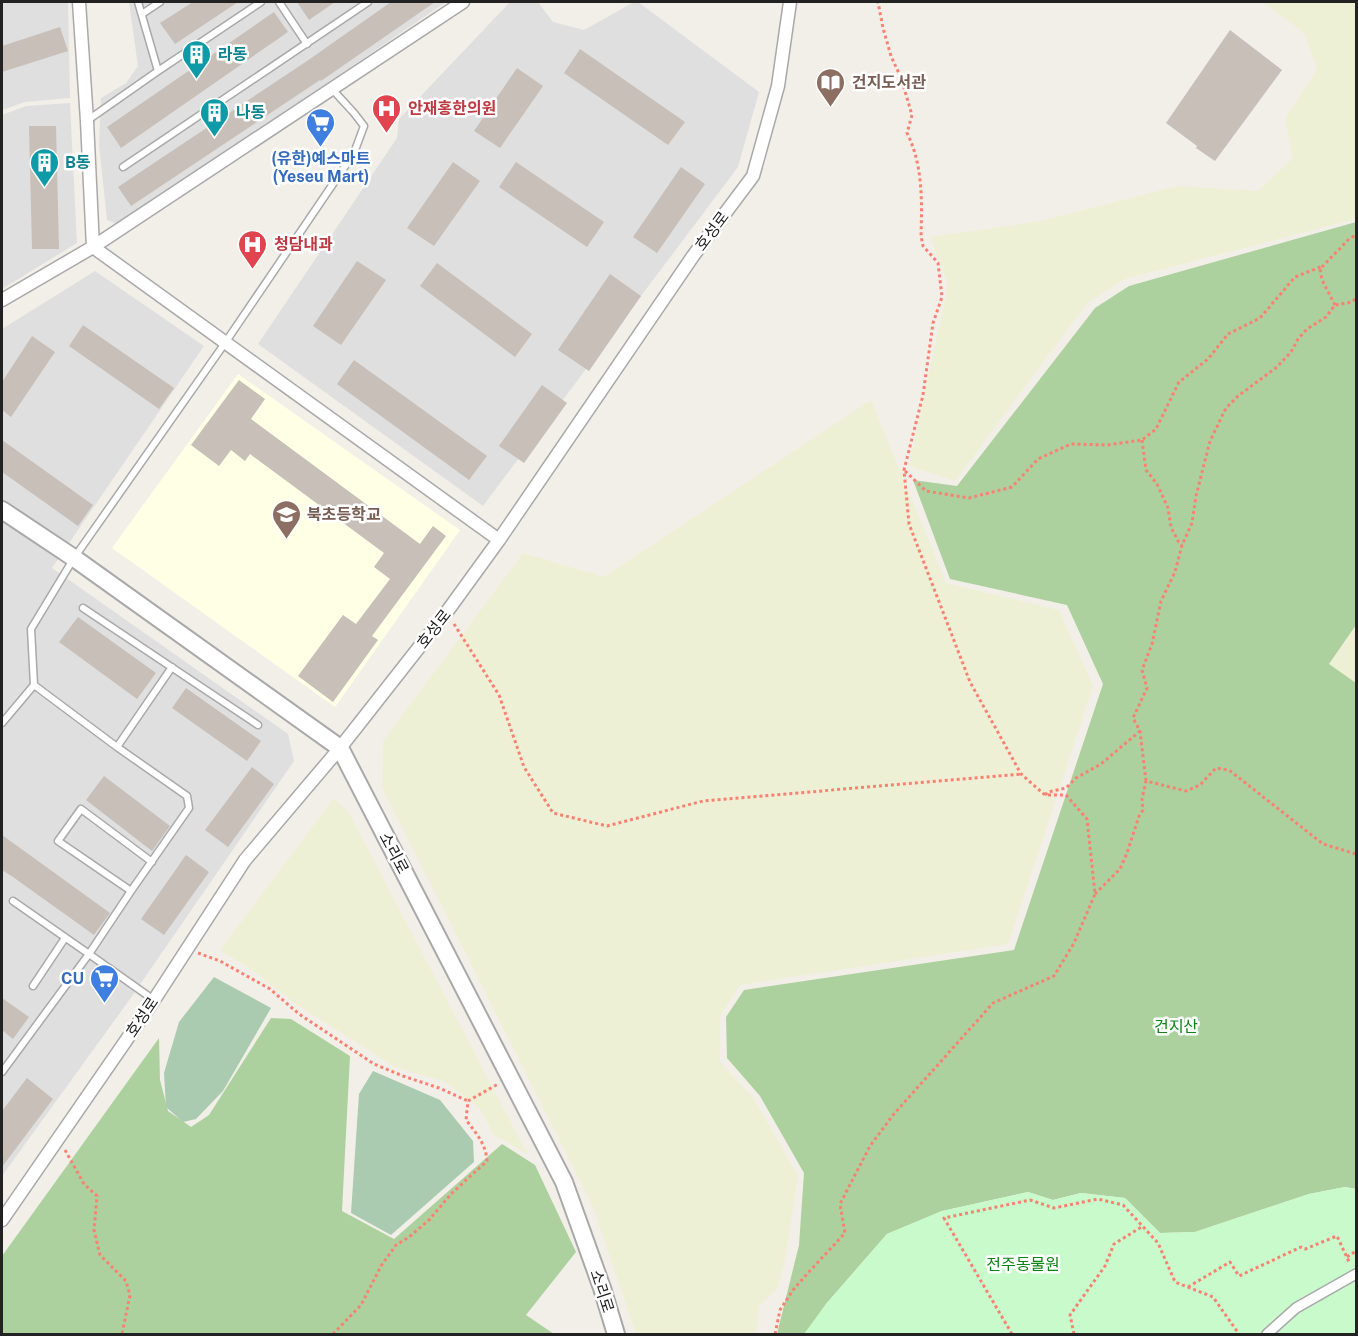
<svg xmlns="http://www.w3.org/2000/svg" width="1358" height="1336" viewBox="0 0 1358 1336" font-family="'Public Sans','Noto Sans KR',sans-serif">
	<rect width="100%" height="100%" fill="#f2efe9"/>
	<path fill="#e0dfdf" d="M 2,2 L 68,2 L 70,98 L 25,102 L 2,110 Z
		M 129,2 L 446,2 L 329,82 L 117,224 L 107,220 L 99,145 L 101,98 L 126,83 L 138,66 Z
		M 510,2 L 538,2 L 553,22 L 584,30 L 634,2 L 638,2 L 759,92 L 738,167 L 483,506 L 258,344 L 397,138 L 399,119 Z
		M 70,103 L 77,243 L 2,289 L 2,115 L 26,106 Z
		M 95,271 L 204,346 L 52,568 L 288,734 L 294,761 L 130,999 L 2,1176 L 2,329 Z"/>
	<path fill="#ffffe5" d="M 238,374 L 460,530 L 335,707 L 112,548 Z"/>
	<path fill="#eef0d5" d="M 1263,2 L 1356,2 L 1356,219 L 1125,279 L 1087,303 L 955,481 L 909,466 L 948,285 L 930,237 L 1036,222 L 1177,186 L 1258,191 L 1293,158 L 1285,119 L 1317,70 L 1305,34 Z
		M 871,400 L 946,583 L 1059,610 L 1093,686 L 1008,944 L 740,985 L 720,1016 L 720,1062 L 754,1099 L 798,1176 L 785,1261 L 777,1289 L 759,1306 L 756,1334 L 636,1334 L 593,1207 L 382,787 L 383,741 L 523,553 L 604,577 Z
		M 1356,625 L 1356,683 L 1329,664 Z
		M 334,798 L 349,813 L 528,1155 L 494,1135 L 480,1109 L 445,1082 L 395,1067 L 297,1005 L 249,968 L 220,950 Z"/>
	<path fill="#add19e" d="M 1356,222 L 1356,625 L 1329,664 L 1356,683 L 1356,1189 L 1345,1187 L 1309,1194 L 1195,1232 L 1160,1233 L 1125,1198 L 1081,1193 L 1053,1200 L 1028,1192 L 942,1211 L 887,1234 L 826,1304 L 806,1334 L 777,1334 L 799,1245 L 804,1173 L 760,1096 L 727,1058 L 726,1017 L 744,990 L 1014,950 L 1103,684 L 1067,605 L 950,579 L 913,480 L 957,486 L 1095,308 L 1129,286 Z
		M 271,1018 L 291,1019 L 350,1056 L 342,1211 L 394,1239 L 502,1144 L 535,1165 L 576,1252 L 526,1315 L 554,1334 L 2,1334 L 2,1256 L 159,1038 L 160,1080 L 168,1111 L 191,1127 L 209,1115 Z"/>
	<path fill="#aacbaf" d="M 214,977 L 271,1008 L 223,1091 L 196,1119 L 183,1122 L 166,1107 L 164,1073 L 179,1022 Z
		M 373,1071 L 440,1100 L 473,1141 L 474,1162 L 391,1235 L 351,1213 L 359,1094 Z"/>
	<path fill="#c8facc" d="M 1345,1187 L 1356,1189 L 1356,1334 L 804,1334 L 826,1304 L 887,1234 L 942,1211 L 1028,1192 L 1053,1200 L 1081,1193 L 1125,1198 L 1160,1233 L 1195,1232 L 1309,1194 Z"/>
	<path fill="#c7bfb8" d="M 193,2 L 238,2 L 175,44 L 160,23 Z
		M 297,2 L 335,2 L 309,20 Z
		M 391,2 L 435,2 L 321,81 L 320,80 L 131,206 L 118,187 L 307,61 Z
		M 274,12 L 288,32 L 121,148 L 107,127 Z
		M 60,27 L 68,51 L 2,72 L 2,46 Z
		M 1230,30 L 1282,70 L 1215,161 L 1196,148 L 1197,146 L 1166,123 Z
		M 580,49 L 685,122 L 668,145 L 564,73 Z
		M 517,68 L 543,86 L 500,148 L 474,131 Z
		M 29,126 L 56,126 L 59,249 L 32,249 Z
		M 453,162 L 480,181 L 434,246 L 407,228 Z
		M 516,162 L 604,222 L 587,247 L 499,187 Z
		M 681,167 L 705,184 L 657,253 L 633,237 Z
		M 357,261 L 386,280 L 341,345 L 313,326 Z
		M 437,263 L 532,334 L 515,357 L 420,286 Z
		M 610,274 L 641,296 L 589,371 L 558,350 Z
		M 83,325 L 174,388 L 159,409 L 69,346 Z
		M 32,336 L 55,352 L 11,417 L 2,410 L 2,382 Z
		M 354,360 L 487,456 L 469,480 L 337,384 Z
		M 239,380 L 265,399 L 251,419 L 420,544 L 433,526 L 446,536 L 372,636 L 378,640 L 333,702 L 298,676 L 343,615 L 356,624 L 390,579 L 374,567 L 384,553 L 250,454 L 245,461 L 231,450 L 219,466 L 191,445 Z
		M 542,385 L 567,403 L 524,463 L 499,446 Z
		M 2,440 L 93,505 L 78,526 L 2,472 Z
		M 78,617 L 156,673 L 137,699 L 59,642 Z
		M 186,688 L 261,741 L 247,761 L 172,708 Z
		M 252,767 L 274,784 L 228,847 L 205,830 Z
		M 104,776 L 170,826 L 152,851 L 86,800 Z
		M 2,835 L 110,913 L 94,935 L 13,877 L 2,870 Z
		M 186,855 L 209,872 L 164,935 L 141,919 Z
		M 2,998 L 29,1017 L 13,1039 L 2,1030 Z
		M 27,1078 L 53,1099 L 2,1167 L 2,1111 Z"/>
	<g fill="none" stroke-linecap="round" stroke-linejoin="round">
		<defs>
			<path id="service" d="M 138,2 L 158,71
				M 279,2 L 307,44
				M 142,14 L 160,2
				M 88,120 L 158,71 L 261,2
				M 123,167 L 368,2
				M 83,608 L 258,725
				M 2,723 L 34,685 L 31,629 L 74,558 L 225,343 L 354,153 L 364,126 L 354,113 L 332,89
				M 117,747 L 172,667
				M 131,891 L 58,841 L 81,809 L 152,862
				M 13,901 L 89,954 L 131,891 L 189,808 L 187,796 L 117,747 L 34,685
				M 33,986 L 65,938
				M 2,1072 L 89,954 L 154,1000"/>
			<path id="pedestrian" d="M 1267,1334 L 1296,1308 L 1356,1274"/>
			<path id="minor" d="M 79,2 L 87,121 L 93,247 L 499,540
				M 2,300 L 93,247 L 463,2
				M 2,1220 L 154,1000 L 245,860 L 340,748 L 446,613 L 499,540 L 693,256 L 753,176 L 778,86 L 790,2"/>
			<path id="tertiary" d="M 2,510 L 74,558 L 340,748 L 564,1182 L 602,1288 L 616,1334"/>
		</defs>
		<use href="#service" stroke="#a9a9a9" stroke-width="9"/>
		<use href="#pedestrian" stroke="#a9a9a9" stroke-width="12"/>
		<use href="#minor" stroke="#a9a9a9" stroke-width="15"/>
		<use href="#tertiary" stroke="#a9a9a9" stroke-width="20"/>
		<path stroke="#fa8072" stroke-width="3" stroke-dasharray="3 3" stroke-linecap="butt" d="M 1335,305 L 1322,280 L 1320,269 L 1349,239 L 1356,235
			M 1142,440 L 1146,470 L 1157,484 L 1168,508 L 1171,527 L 1178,541 L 1182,545
			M 905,471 L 926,491 L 969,498 L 1012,487 L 1038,459 L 1071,444 L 1107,445 L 1142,440 L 1156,429 L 1179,382 L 1208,359 L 1228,334 L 1260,318 L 1295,277 L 1323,266
			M 454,624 L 499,695 L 524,767 L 553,813 L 607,826 L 703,801 L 1021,774
			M 1146,781 L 1140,731 L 1133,718 L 1147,688 L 1142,670 L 1152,644 L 1161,601 L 1175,572 L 1182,545 L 1192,523 L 1196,496 L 1210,441 L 1226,408 L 1238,396 L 1277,367 L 1291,352 L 1298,339 L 1307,329 L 1326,317 L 1335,305 L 1348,303 L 1356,299
			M 1045,795 L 1048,792 L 1066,788 L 1076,778 L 1101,764 L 1140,731
			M 1095,894 L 1120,869 L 1127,853 L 1139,816 L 1143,810 L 1142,799 L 1146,781 L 1186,791 L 1200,785 L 1216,768 L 1229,770 L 1323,844 L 1356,854
			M 198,953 L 220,961 L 270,989 L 299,1014 L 374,1064 L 403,1076 L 439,1088 L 468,1101
			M 468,1101 L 498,1084
			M 65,1150 L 84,1184 L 97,1196 L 94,1230 L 100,1255 L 126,1281 L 130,1295 L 122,1334
			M 1347,1257 L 1356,1251
			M 1188,1287 L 1230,1262 L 1239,1276 L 1301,1247 L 1305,1249 L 1337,1236 L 1350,1264
			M 333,1334 L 361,1305 L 381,1266 L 396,1245 L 409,1237 L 429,1220 L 452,1193 L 487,1161 C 486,1144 476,1133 466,1120 L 468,1101
			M 775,1334 L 780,1310 L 793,1290 L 807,1274 L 845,1233 L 840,1204 L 870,1146 L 893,1115 L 993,1003 L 1054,976 L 1074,943 L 1095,894 L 1087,819 L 1066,795 L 1045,795 L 1021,774 L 970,682 L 909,524 L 904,470 L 923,395 L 933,323 L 942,297 L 938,263 L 923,246 L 921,236 C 922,201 923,165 907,133 L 912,115 L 901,78 L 891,56 L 883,28 L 878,2
			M 1012,1334 L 944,1218 L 1030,1200 L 1054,1208 L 1098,1199 L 1123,1205 L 1158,1243 L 1175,1282 L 1213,1297 L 1239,1334
			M 1074,1334 L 1070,1315 L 1105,1266 L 1114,1244 L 1143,1226"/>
		<use href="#service" stroke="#fff" stroke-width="6"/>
		<use href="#pedestrian" stroke="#fff" stroke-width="9"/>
		<use href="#minor" stroke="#fff" stroke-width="12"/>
		<use href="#tertiary" stroke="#fff" stroke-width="16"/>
	</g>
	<defs>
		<symbol id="building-pin" viewBox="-11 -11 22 30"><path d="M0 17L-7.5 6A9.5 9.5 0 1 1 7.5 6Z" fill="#0f9aa8" stroke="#fff"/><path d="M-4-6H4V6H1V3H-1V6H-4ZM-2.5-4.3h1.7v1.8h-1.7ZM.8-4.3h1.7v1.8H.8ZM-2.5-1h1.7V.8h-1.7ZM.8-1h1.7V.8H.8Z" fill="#fff"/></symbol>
		<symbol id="library-pin" viewBox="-11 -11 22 30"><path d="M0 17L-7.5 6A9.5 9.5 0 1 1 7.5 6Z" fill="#8d6e63" stroke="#fff"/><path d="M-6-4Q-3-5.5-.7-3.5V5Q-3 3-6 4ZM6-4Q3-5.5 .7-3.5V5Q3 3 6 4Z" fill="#fff"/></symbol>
		<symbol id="hospital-pin" viewBox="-11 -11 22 30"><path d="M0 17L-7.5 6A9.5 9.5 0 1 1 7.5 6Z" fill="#e0444e" stroke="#fff"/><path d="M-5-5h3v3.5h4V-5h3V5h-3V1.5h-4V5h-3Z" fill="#fff"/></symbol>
		<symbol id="supermarket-pin" viewBox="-11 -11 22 30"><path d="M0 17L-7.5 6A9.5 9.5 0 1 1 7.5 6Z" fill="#3f7fe0" stroke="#fff"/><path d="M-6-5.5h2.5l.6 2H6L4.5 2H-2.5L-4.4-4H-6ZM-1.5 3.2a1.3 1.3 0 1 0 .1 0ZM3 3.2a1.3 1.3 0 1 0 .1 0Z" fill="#fff"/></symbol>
		<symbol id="school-pin" viewBox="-11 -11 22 30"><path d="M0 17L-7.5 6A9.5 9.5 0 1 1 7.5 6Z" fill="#8d6e63" stroke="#fff"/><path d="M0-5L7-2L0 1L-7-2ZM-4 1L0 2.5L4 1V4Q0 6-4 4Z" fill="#fff"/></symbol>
	</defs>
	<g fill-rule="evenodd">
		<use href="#building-pin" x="180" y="38" width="33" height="45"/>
		<use href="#library-pin" x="814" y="66" width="33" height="45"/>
		<use href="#hospital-pin" x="370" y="92" width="33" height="45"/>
		<use href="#building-pin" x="198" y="96" width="33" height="45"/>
		<use href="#supermarket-pin" x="304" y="106" width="33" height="45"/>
		<use href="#building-pin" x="28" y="146" width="33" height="45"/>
		<use href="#hospital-pin" x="236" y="228" width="33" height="45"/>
		<use href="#school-pin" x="270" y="498" width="33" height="45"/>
		<use href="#supermarket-pin" x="88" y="962" width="33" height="45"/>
	</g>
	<g text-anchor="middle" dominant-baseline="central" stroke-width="5" stroke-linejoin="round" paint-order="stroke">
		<g font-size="16" font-weight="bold" fill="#0d838f" stroke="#fff" text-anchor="start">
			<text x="218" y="54">라동</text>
			<text x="236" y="112">나동</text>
			<text x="65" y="162">B동</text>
		</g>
		<g font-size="16" font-weight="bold" fill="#785e54" stroke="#fff" text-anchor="start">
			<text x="852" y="82">건지도서관</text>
			<text x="307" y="514">북초등학교</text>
		</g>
		<g font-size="16" font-weight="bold" fill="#be3a42" stroke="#fff" text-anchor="start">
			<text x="408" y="108">안재홍한의원</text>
			<text x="274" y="244">청담내과</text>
		</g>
		<g font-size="16" font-weight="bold" fill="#366cbe" stroke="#fff">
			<text x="321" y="158">(유한)예스마트<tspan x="321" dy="18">(Yeseu Mart)</tspan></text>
			<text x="84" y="978" text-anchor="end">CU</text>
		</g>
		<g font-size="16" fill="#222" stroke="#fff">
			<text transform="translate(712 231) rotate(-53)">호성로</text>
			<text transform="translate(434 629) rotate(-52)">호성로</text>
			<text transform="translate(394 853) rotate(62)">소리로</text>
			<text transform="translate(142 1017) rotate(-56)">호성로</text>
			<text transform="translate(602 1291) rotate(72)">소리로</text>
		</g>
		<g font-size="16" fill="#0c8416" stroke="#fff">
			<text x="1176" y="1026">건지산</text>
			<text x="1023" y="1264">전주동물원</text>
		</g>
	</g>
	<rect width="1358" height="1336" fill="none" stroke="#222222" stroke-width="6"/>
</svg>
